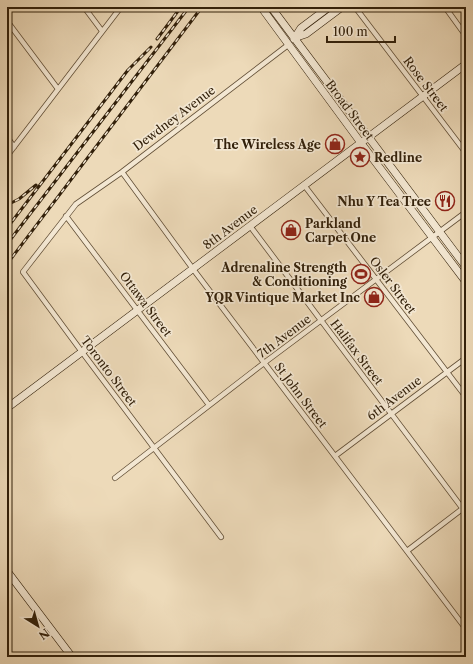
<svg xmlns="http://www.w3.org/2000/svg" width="473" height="664" viewBox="0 0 473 664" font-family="'Libre Caslon Text',serif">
	<rect width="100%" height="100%" fill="#eddab9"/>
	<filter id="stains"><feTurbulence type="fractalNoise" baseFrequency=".005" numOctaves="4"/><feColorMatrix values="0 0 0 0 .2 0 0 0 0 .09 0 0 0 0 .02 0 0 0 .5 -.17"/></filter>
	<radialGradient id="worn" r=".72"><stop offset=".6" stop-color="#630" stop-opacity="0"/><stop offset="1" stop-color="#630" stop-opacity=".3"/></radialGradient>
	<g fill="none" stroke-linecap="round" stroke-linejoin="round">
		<defs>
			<path id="street" d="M 84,7 L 102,31
				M 355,7 L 466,153
				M 445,7 L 466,36
				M 7,21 L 58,89
				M 7,137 L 14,147
				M 7,156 L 121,7
				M 122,172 L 193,269 L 466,629
				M 304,185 L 466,397
				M 66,216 L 209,405
				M 250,226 L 463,509
				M 335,456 L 466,358
				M 115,478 L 264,363 L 466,212
				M 221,537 L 82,352 L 23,272 L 76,204 L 122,172 L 288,45
				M 407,551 L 466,506"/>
			<path id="secondary" d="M 261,7 L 361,143 L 466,282
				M 271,7 L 466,267
				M 294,38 L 306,34 L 342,7
				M 294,39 L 301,28 L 329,7
				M 7,408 L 466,64
				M 7,571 L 72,657
				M 461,657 L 466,653"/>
		</defs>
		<use href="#street" stroke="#614e36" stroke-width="6"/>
		<use href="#secondary" stroke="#32200a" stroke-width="8"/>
		<use href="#street" stroke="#f3e7d2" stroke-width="4.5"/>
		<use href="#secondary" stroke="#f3e7d2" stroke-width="7"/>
		<defs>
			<path id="rail" d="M 157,39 L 181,7
				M 7,205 L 19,199 L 36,185
				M 7,228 L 128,70 L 151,47
				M 7,244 L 189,7
				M 7,264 L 202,7"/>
		</defs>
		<use href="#rail" stroke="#32200a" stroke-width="3"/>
		<use href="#rail" stroke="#f3e7d2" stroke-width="1.5" stroke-dasharray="4.5" stroke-linecap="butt"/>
	</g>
	<defs>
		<symbol id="shop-ring" viewBox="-11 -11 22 22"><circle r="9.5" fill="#f3e7d2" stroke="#8f2418" stroke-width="1.5"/><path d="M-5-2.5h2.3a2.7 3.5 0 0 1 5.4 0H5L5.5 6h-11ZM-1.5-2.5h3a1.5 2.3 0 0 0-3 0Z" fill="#8f2418"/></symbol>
		<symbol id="sight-ring" viewBox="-11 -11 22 22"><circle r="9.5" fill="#f3e7d2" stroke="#8f2418" stroke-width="1.5"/><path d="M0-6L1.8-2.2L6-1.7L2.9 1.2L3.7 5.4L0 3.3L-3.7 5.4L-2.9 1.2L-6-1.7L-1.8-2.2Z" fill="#8f2418"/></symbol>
		<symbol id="restaurant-ring" viewBox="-11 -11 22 22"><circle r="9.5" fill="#f3e7d2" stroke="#8f2418" stroke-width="1.5"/><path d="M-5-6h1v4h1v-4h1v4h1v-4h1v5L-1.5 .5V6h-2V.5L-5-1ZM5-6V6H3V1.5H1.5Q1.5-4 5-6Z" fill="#8f2418"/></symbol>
		<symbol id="stadium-ring" viewBox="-11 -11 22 22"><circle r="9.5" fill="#f3e7d2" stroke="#8f2418" stroke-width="1.5"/><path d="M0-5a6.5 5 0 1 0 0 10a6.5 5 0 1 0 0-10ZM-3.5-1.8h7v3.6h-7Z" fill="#8f2418"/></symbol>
	</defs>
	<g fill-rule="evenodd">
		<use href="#shop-ring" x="324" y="133" width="22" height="22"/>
		<use href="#sight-ring" x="349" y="146" width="22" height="22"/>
		<use href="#restaurant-ring" x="434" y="190" width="22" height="22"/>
		<use href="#shop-ring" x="280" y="219" width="22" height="22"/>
		<use href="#stadium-ring" x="350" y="263" width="22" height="22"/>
		<use href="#shop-ring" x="363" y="286" width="22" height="22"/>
	</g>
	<g text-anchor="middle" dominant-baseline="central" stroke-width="3.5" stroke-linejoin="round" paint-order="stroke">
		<g font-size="12" fill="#32200a" stroke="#f3e7d2">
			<text transform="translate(426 84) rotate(53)">Rose Street</text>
			<text transform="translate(350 110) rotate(53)">Broad Street</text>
			<text transform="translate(174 118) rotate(-37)">Dewdney Avenue</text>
			<text transform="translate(230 227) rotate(-37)">8th Avenue</text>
			<text transform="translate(393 285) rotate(53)">Osler Street</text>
			<text transform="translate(146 304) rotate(53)">Ottawa Street</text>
			<text transform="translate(284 336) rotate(-37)">7th Avenue</text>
			<text transform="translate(357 352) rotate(53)">Halifax Street</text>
			<text transform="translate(109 371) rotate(53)">Toronto Street</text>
			<text transform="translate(301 395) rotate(53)">St John Street</text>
			<text transform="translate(394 398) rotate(-37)">6th Avenue</text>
		</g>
		<g font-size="12" font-weight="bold" fill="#32200a" stroke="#f3e7d2" text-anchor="end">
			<text x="321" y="144">The Wireless Age</text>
			<text x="374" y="157" text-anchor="start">Redline</text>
			<text x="431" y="201">Nhu Y Tea Tree</text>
			<text x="305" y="223" text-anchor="start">Parkland<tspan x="305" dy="14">Carpet One</tspan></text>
			<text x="347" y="267">Adrenaline Strength<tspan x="347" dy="14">&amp; Conditioning</tspan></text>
			<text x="360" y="297">YQR Vintique Market Inc</text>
		</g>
	</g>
	<rect width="473" height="664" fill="none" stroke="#eddab9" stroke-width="24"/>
	<rect x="8" y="8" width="457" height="648" fill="none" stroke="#32200a" stroke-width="2"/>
	<rect x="12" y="12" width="449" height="640" fill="none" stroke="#32200a"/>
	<g transform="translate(38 626) rotate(143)" stroke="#f3e7d2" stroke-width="3" paint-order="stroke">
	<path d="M0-3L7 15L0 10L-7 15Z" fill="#32200a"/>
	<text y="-6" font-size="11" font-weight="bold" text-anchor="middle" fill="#32200a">N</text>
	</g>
	<path d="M327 36v6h68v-6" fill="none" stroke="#32200a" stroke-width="2"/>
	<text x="333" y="36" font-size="12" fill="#32200a" stroke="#f3e7d2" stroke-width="3" paint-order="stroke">100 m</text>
	<rect width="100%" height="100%" filter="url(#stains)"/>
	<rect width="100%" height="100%" fill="url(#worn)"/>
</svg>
